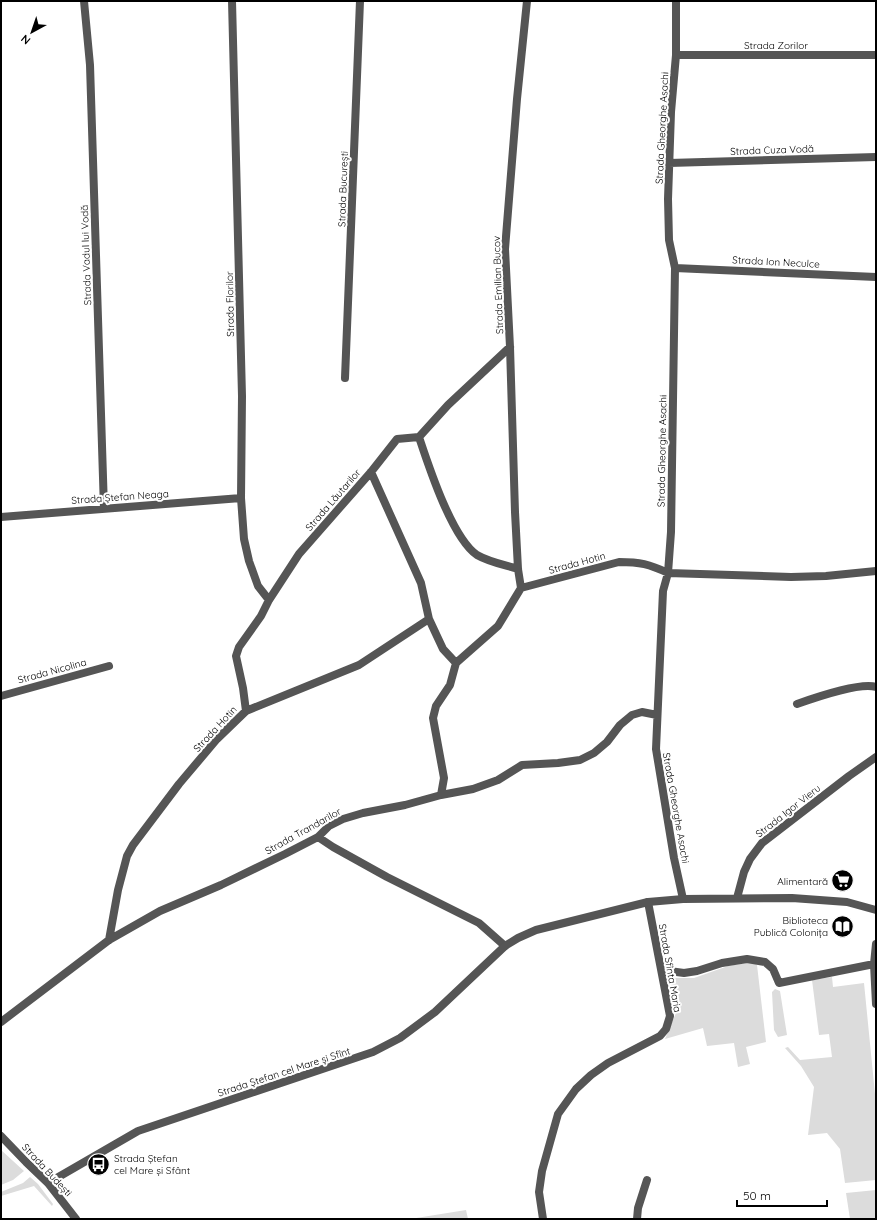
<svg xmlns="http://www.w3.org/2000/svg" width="877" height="1220" viewBox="0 0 877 1220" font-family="Quicksand,sans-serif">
	<rect width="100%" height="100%" fill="#fff"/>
	<path fill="#dcdcdc" d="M 752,962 L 757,965 L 766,1042 L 746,1047 L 750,1064 L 738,1067 L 734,1043 L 707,1046 L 703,1028 L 665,1039 L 676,1013 L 670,978 L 694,978 L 728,966 Z
		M 832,977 L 833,987 L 864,983 L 876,1104 L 876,1180 L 845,1183 L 840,1149 L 827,1133 L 808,1135 L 814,1087 L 801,1066 L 785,1048 L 788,1047 L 800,1060 L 832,1057 L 829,1034 L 819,1035 L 812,980 Z
		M 775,989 L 780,991 L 787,1035 L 778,1037 L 774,1030 L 772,992 Z
		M 1,1150 L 24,1171 L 13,1180 L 1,1185 Z
		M 30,1177 L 38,1184 L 53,1204 L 52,1206 L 34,1186 L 1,1196 L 1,1192 L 23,1183 Z
		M 876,1190 L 876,1219 L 850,1219 L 846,1193 Z
		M 466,1210 L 468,1219 L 410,1219 Z"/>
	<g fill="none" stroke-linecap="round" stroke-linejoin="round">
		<path stroke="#555" stroke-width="8" d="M 84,1 L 90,65 L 104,509
			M 232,1 L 242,396 L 241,498 L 244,539 L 249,561 L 258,586 L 269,600
			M 676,1 L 676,55 L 671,112 L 668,199 L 669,240 L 675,268 L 671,532 L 668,573 L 663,591 L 656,749 L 674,858 L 683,899
			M 676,55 L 876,55
			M 669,163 L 876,157
			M 675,268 L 876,277
			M 345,378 L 360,1
			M 419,437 C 429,467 452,538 477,555 C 489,562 505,565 518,569
			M 371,472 L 421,583 L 429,619 L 443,649 L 456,663
			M 1,517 L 241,498
			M 521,588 L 518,569 L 515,512 L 510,347 L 505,249 L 517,99 L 527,1
			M 1,696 L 109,666
			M 797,704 C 814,698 860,682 876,687
			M 246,711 L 243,688 L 236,656 L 239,647 L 261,616 L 269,600 L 299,554 L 371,472 L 397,439 L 419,437 L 448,405 L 510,347
			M 441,795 L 444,778 L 433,718 L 436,706 L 450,685 L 456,663 L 498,626 L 521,588 L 619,562 C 640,562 649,564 668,573 L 791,577 L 826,576 L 876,571
			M 318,837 L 333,847 L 387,877 L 479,923 L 505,946
			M 109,940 L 118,890 L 127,856 L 133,845 L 179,784 L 217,739 L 246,711 L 359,665 L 429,619
			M 876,944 L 874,964 L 876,1004
			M 662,970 L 684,973 L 697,971 L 722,963 L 747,959 L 765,962 L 773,969 L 779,983 L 874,964
			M 1,1022 L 109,940 L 160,911 L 221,885 L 285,854 L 318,837 L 329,826 L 343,819 L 363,813 L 405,805 L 441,795 L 473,789 L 498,780 L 522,765 L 558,763 L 580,760 L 594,753 L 607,742 L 620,725 L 632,715 L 642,712 L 657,715
			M 543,1219 L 539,1192 L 542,1171 L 558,1114 L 576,1089 L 591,1075 L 608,1063 L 660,1036 L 666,1029 L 670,1016 L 648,902
			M 637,1219 L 638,1208 L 647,1180"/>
		<path stroke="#555" stroke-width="8" d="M 737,898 L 744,872 L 750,859 L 762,843 L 849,776 L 876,757
			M 1,1136 L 26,1162 L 48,1183 L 76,1219
			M 48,1183 L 138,1131 L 373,1052 L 400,1038 L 435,1012 L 505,946 L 518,938 L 536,930 L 648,902 L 683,899 L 792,898 L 847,902 L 876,910"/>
	</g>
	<defs>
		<symbol id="supermarket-disc" viewBox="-11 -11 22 22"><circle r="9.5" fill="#000" stroke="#fff"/><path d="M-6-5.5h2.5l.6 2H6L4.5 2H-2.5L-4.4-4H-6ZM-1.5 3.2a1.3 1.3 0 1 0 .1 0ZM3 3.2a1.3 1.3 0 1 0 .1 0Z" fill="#fff"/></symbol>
		<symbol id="library-disc" viewBox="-11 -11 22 22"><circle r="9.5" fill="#000" stroke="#fff"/><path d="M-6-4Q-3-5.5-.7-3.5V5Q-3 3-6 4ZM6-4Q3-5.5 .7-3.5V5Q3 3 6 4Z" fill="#fff"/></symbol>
		<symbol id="bus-disc" viewBox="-11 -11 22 22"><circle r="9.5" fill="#000" stroke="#fff"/><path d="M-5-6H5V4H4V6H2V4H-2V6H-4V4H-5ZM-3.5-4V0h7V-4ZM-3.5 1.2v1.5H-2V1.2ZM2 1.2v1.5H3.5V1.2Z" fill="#fff"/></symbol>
	</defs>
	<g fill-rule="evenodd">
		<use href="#supermarket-disc" x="830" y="868" width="25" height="25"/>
		<use href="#library-disc" x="830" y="914" width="25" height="25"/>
		<use href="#bus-disc" x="86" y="1152" width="25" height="25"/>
	</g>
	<g text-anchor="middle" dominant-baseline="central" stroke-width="4" stroke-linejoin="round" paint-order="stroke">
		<g font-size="10" fill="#000" stroke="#fff">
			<text x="776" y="45">Strada Zorilor</text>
			<text transform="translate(662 128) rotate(-87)">Strada Gheorghe Asachi</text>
			<text transform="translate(772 150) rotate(-2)">Strada Cuza Vodă</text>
			<text transform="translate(343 189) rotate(-88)">Strada București</text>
			<text transform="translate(86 255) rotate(-92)">Strada Vadul lui Vodă</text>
			<text transform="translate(776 262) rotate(3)">Strada Ion Neculce</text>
			<text transform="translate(498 285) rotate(-92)">Strada Emilian Bucov</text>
			<text transform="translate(230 304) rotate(-91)">Strada Florilor</text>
			<text transform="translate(662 451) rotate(-89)">Strada Gheorghe Asachi</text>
			<text transform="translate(120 497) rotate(-4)">Strada Ștefan Neaga</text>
			<text transform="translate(333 500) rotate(-49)">Strada Lăutarilor</text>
			<text transform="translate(577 563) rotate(-15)">Strada Hotin</text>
			<text transform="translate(52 671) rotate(-15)">Strada Nicolina</text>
			<text transform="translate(215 729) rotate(-47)">Strada Hotin</text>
			<text transform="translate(676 808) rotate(80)">Strada Gheorghe Asachi</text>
			<text transform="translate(788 811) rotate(-38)">Strada Igor Vieru</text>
			<text transform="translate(303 831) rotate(-29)">Strada Trandarilor</text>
			<text transform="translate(670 968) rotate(80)">Strada Sfînta Maria</text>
			<text transform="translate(284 1072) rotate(-18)">Strada Ștefan cel Mare și Sfînt</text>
			<text transform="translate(47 1170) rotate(47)">Strada Budești</text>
		</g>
		<g font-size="10" fill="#000" stroke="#fff" text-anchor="end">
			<text x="828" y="881">Alimentară</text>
			<text x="828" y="920">Biblioteca<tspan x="828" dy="12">Publică Colonița</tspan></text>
			<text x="114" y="1158" text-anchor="start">Strada Ștefan<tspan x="114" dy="12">cel Mare și Sfânt</tspan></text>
		</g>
	</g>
	<rect width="877" height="1220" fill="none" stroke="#000000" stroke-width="4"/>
	<g transform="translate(32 32) rotate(220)" stroke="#ffffff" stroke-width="3" paint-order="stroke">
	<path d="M0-3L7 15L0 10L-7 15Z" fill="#000000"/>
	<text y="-6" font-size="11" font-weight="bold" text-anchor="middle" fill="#000000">N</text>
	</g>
	<path d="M737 1200v6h90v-6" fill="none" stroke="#000000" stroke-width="2"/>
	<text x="743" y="1200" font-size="12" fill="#000000" stroke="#ffffff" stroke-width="3" paint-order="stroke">50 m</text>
</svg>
